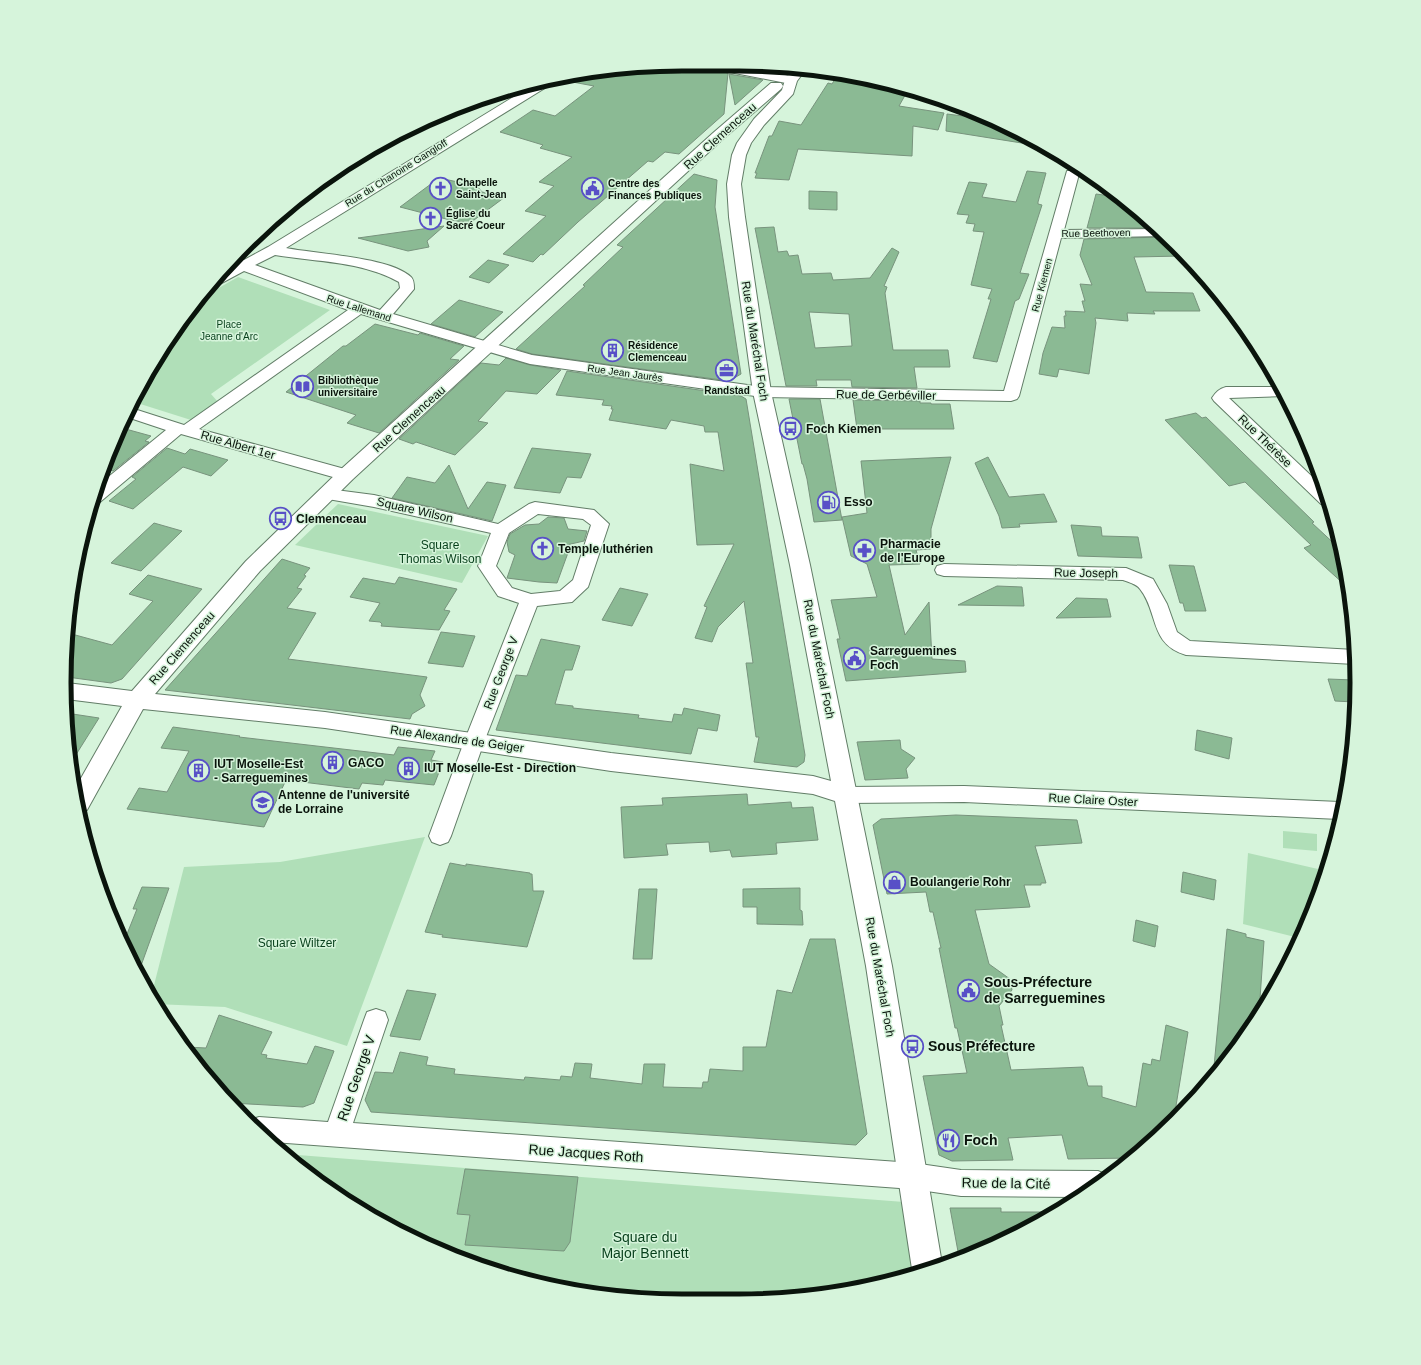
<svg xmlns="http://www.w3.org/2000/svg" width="1421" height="1365" viewBox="0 0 1421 1365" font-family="Helvetica,sans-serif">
	<rect width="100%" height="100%" fill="#d6f4db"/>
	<path fill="#b0dfb8" d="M 238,277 L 330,310 L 211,394 L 218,402 L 191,420 L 134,402 L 147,373 L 201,298 Z
		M 338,504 L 488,536 L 462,583 L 295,545 Z
		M 1283,831 L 1317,834 L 1317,851 L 1283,848 Z
		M 425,837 L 347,1046 L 225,1007 L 155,1004 L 151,997 L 184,867 L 280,862 Z
		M 1248,853 L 1318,869 L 1317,897 L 1299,938 L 1243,924 Z
		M 285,1154 L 917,1203 L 931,1268 L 899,1280 L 779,1300 L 642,1300 L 523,1280 L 409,1237 L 306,1173 Z"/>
	<path fill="#8bba94" stroke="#78937d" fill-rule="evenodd" d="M 682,64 L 702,65 L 705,68 L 728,73 L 724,114 L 679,154 L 665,152 L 653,162 L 648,161 L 578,222 L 543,255 L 541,254 L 533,262 L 503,254 L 546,216 L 525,211 L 554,186 L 539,182 L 572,157 L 540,148 L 543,145 L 500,132 L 533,110 L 555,116 L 594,86 L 567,81 L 567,75 Z
		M 729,74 L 763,80 L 735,105 Z
		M 837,76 L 868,81 L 908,90 L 899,106 L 944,113 L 938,130 L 913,126 L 912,156 L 798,149 L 789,180 L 755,178 L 757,173 L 755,173 L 769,136 L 772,136 L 779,121 L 801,125 L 828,83 L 832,84 Z
		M 947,114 L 987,119 L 1029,139 L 1028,144 L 946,131 Z
		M 1027,171 L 1046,173 L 1038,202 L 1038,204 L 1042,205 L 1020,273 L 1029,274 L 1019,299 L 1015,301 L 997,362 L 973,358 L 991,299 L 988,299 L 992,289 L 971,285 L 984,232 L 973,231 L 975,224 L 966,223 L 969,215 L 957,214 L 969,182 L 987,184 L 982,197 L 1016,202 Z
		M 694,174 L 717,180 L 715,207 L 741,374 L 729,381 L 532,354 L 516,349 L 585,286 L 583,285 L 623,247 L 617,245 Z
		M 439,178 L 477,186 L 482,192 L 505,197 L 470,223 L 450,220 L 400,207 Z
		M 809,191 L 837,192 L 837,210 L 809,209 Z
		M 1096,194 L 1118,197 L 1146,217 L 1156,228 L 1087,228 Z
		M 444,226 L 427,241 L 429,247 L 408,251 L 358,238 Z
		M 774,227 L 778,252 L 787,251 L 789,256 L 798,255 L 802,274 L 831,273 L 833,280 L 870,278 L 892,248 L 899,252 L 884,286 L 887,287 L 885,293 L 893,350 L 948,350 L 950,367 L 914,367 L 917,388 L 852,387 L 851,380 L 816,380 L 817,386 L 786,386 L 755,228 ZM 809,312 L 849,314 L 852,346 L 815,348 Z
		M 1165,237 L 1182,256 L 1134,257 L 1146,292 L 1193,293 L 1200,311 L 1153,311 L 1155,314 L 1127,313 L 1128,321 L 1095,318 L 1096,323 L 1089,374 L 1059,369 L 1057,377 L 1039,374 L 1043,353 L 1052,327 L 1065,328 L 1064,316 L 1066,316 L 1065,311 L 1085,312 L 1082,301 L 1085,301 L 1080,284 L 1092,285 L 1080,255 L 1084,239 Z
		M 488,260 L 509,265 L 489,283 L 469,277 Z
		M 459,300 L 503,312 L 475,337 L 431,324 Z
		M 375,324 L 418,335 L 420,333 L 464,346 L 450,359 L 459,360 L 379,433 L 347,423 L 356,415 L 286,392 L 343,346 L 346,346 Z
		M 506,358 L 530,365 L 561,370 L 537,394 L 506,391 L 478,421 L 488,423 L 455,455 L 416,442 L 413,444 L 399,439 L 481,363 L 499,365 Z
		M 567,371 L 741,396 L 746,399 L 805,755 L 804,762 L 797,767 L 754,762 L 759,737 L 756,737 L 746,663 L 753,663 L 744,601 L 718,627 L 712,642 L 695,638 L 707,607 L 704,606 L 734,544 L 697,545 L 690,464 L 724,471 L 718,432 L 705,432 L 704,426 L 671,420 L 666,429 L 609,420 L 613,409 L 611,409 L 612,406 L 602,405 L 604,400 L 556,395 Z
		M 789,399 L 820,399 L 842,520 L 814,522 L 807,479 L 803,464 L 802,464 Z
		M 853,400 L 920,401 L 920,403 L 931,403 L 931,404 L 950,404 L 954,429 L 857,429 Z
		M 1196,413 L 1202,418 L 1206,417 L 1314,522 L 1312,523 L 1340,549 L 1346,586 L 1304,548 L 1311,545 L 1245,482 L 1229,486 L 1165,420 Z
		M 122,428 L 151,436 L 145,441 L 149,442 L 113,471 L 104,468 Z
		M 167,448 L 185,454 L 190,449 L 228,460 L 211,476 L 183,467 L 133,509 L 109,501 L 136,479 L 132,477 Z
		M 532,448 L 591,454 L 581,478 L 567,477 L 560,493 L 514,488 Z
		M 951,457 L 931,529 L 931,549 L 916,550 L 920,564 L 889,565 L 905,635 L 929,602 L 932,659 L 965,661 L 966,672 L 846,681 L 837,639 L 840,639 L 831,600 L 877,597 L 867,564 L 851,556 L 842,517 L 867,513 L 861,461 Z
		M 988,457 L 1009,497 L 1044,494 L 1057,522 L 1019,524 L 1020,527 L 1002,528 L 999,516 L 975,463 Z
		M 449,465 L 468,509 L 487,482 L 506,485 L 492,521 L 392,498 L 407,477 L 435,483 Z
		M 548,517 L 564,518 L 568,529 L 587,531 L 584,541 L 562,546 L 569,550 L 557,583 L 539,582 L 507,578 L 515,555 L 509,552 L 507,542 L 510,534 L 525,525 L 539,524 Z
		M 154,523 L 182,531 L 141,571 L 111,563 Z
		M 1071,525 L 1101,527 L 1102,536 L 1138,537 L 1142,558 L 1078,556 Z
		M 282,559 L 310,568 L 304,575 L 306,576 L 297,588 L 302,589 L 287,608 L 316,613 L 288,659 L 427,677 L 420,695 L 425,706 L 412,714 L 410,719 L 165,690 Z
		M 1169,565 L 1194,566 L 1206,611 L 1185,611 L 1183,603 L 1180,603 Z
		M 148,575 L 202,589 L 122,679 L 111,683 L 67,677 L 68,633 L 112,645 L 153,601 L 129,594 Z
		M 399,577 L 457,589 L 444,610 L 450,611 L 439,630 L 381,626 L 382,624 L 380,622 L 369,621 L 380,603 L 350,597 L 363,578 L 395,584 Z
		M 997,586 L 1022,587 L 1024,606 L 958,605 Z
		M 620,588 L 648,594 L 632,626 L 602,620 Z
		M 1076,598 L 1107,599 L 1111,617 L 1056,618 Z
		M 441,632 L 475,636 L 463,667 L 428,663 Z
		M 541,639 L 580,646 L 572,670 L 565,670 L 555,704 L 573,706 L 573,708 L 639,715 L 638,718 L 672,722 L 674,714 L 682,715 L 684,708 L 720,715 L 717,731 L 698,728 L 691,754 L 496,730 L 516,675 L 527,676 Z
		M 1328,679 L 1354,680 L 1354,702 L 1335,701 Z
		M 66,713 L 99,718 L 72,761 L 65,723 Z
		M 173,727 L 240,736 L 239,737 L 394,755 L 398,747 L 435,751 L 431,760 L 443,762 L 434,785 L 385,780 L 383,785 L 362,783 L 359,789 L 286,780 L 264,827 L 127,809 L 139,788 L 167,792 L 189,751 L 161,748 Z
		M 1197,730 L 1232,738 L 1229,759 L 1195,750 Z
		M 900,740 L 901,749 L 915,758 L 906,769 L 908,778 L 865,780 L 857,742 Z
		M 747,794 L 748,805 L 791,802 L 792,808 L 813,807 L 818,840 L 776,843 L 777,854 L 732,857 L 730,850 L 710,852 L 709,842 L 666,844 L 668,855 L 624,858 L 621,807 L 663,805 L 662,798 Z
		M 956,815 L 1077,820 L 1082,843 L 1035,846 L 1046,883 L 1041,883 L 1041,885 L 1024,885 L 1030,907 L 975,910 L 989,964 L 1010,979 L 1012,990 L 999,1006 L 1003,1025 L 1001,1025 L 1011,1070 L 1083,1067 L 1088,1086 L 1102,1086 L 1102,1097 L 1136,1107 L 1143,1063 L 1151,1065 L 1152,1059 L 1160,1061 L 1166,1025 L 1188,1032 L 1174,1118 L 1131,1158 L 1068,1159 L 1062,1135 L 1008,1138 L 1013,1160 L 952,1161 L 939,1155 L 923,1076 L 967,1073 L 957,1028 L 955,1028 L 939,948 L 941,948 L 933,912 L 930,912 L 926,892 L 887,894 L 873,825 L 881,819 Z
		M 450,863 L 466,866 L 466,864 L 530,873 L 530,874 L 532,874 L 533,891 L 544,891 L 527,947 L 442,937 L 443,935 L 425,932 Z
		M 1183,872 L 1216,880 L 1214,900 L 1181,892 Z
		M 142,887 L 169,888 L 138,974 L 123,944 L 137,909 L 133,909 Z
		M 800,888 L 800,910 L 802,911 L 803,925 L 757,924 L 757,907 L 743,907 L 743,889 Z
		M 639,889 L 657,889 L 652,959 L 633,959 Z
		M 1136,920 L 1158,926 L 1155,947 L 1133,941 Z
		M 1227,929 L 1246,934 L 1246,937 L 1264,941 L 1259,1013 L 1213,1077 Z
		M 810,939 L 835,939 L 867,1134 L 856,1145 L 371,1112 L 365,1100 L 375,1072 L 393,1073 L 400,1052 L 428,1057 L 426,1065 L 455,1069 L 454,1074 L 524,1080 L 525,1077 L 560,1080 L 561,1076 L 572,1077 L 575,1063 L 592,1064 L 590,1078 L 642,1084 L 644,1064 L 665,1064 L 663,1087 L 702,1088 L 703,1082 L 708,1082 L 710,1069 L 743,1071 L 743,1047 L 766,1047 L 777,990 L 792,993 Z
		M 407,990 L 436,994 L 420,1040 L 390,1036 Z
		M 219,1015 L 272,1032 L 261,1054 L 267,1055 L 266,1058 L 307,1064 L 315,1046 L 334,1051 L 314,1103 L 303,1107 L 231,1103 L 217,1090 L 186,1047 L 206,1048 Z
		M 465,1169 L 578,1177 L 570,1242 L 564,1251 L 465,1245 L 470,1215 L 457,1214 Z
		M 950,1208 L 1001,1208 L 1001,1212 L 1053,1212 L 1012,1237 L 959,1257 Z"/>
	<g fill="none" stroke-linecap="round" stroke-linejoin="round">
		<defs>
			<path id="street" d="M 703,65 L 733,66 L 791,76 L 795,77 L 797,80 L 795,83 L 791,84 L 709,68 L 705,67 Z
				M 554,78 L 555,80 L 553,83 L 286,248 C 316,254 390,257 411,277 C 414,280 414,285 414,289 L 393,314 L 532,355 L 762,387 L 1004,391 L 1067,171 L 1077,171 L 1079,174 L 1064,230 L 1157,229 L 1164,236 L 1061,238 L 1019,396 L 1017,399 L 1011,401 L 762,397 L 530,364 L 361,314 L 199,429 L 352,471 L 355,475 L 352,479 L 346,480 L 340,479 L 181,434 L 100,502 L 92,503 L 96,487 L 166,430 L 127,417 L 131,408 L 184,425 L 348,310 L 244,271 L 216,286 L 209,287 L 220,273 L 233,266 L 229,264 L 237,257 L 244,260 L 268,247 L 533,85 ZM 275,255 C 317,262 361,261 399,282 L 400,288 L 380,310 L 255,265 Z
				M 1226,387 L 1280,387 L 1285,396 L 1229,398 L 1322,486 L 1329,505 L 1321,504 L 1214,401 L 1212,398 C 1216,392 1219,389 1226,387 Z
				M 328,489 L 374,495 L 498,524 L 529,504 L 535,502 L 594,510 L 609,524 L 588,587 L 572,602 L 537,606 L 484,742 L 451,836 L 448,842 L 440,845 L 432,842 L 429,836 L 464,742 L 519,603 L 498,596 L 478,566 L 491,533 L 374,507 L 322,498 L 319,494 L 322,490 ZM 538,514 L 583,519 L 591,525 L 573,580 L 560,591 L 531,594 L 512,588 L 496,566 L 509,533 Z
				M 944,564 L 1126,568 L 1153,579 L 1167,604 L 1177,632 L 1190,641 L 1355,650 L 1355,664 L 1186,655 C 1149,644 1159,613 1140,589 C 1137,584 1128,582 1123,580 L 944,576 L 937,574 L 935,570 L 937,566 Z
				M 964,786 L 1340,802 L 1342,803 L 1339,819 L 964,802 L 846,803 L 838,801 L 835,795 L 838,789 L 846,787 Z
				M 376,1009 L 385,1012 L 388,1020 L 353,1123 L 913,1163 L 961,1170 L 1098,1171 L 1107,1175 L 1108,1177 L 1077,1197 L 961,1196 L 913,1189 L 273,1142 L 250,1120 L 259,1117 L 328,1122 L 364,1020 L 367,1012 Z"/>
			<path id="primary" d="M 794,68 L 806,69 L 797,81 L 793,94 L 764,125 L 751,143 L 746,155 L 741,184 L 745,217 L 771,392 L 810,565 L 892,966 L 942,1264 L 914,1274 L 912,1269 L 866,966 L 835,801 L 813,794 L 611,771 L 325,728 L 143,709 L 87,810 L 80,812 L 76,787 L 122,706 L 66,699 L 67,683 L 132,691 L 246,561 L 339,471 L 713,133 L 771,83 L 781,83 L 783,86 L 781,89 L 723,139 L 353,479 L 260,571 L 155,694 L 325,712 L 611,753 L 813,776 L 831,781 L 790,565 L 753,392 L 729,217 L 727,184 L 732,155 L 737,143 L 754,119 L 782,90 L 785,80 Z"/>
		</defs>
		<use href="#street" stroke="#627d67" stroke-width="2"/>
		<use href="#primary" stroke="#627d67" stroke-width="2"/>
		<use href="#street" fill="#fff" fill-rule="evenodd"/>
		<use href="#primary" fill="#fff" fill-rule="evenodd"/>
	</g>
	<defs>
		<symbol id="church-ring" viewBox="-11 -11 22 22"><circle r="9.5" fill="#d6f4db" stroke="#5850c7" stroke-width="1.5"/><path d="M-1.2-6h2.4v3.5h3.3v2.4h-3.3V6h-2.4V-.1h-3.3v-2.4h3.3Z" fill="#5850c7"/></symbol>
		<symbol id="civic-ring" viewBox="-11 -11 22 22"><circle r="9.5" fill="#d6f4db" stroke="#5850c7" stroke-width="1.5"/><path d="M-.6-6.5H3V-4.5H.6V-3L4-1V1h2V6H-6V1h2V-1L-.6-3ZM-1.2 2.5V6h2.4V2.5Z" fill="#5850c7"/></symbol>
		<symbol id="building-ring" viewBox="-11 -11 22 22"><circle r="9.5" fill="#d6f4db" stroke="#5850c7" stroke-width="1.5"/><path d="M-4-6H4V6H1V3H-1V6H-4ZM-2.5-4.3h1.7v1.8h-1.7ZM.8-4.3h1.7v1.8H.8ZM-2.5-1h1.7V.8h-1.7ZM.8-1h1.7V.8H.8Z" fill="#5850c7"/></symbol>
		<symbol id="office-ring" viewBox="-11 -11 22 22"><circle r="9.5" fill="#d6f4db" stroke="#5850c7" stroke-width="1.5"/><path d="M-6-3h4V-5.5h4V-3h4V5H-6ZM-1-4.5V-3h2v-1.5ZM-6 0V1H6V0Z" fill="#5850c7"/></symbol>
		<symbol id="library-ring" viewBox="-11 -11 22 22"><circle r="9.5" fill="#d6f4db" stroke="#5850c7" stroke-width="1.5"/><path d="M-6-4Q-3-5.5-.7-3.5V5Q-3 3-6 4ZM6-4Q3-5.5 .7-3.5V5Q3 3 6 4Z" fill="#5850c7"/></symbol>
		<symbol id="bus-ring" viewBox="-11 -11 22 22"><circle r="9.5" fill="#d6f4db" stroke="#5850c7" stroke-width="1.5"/><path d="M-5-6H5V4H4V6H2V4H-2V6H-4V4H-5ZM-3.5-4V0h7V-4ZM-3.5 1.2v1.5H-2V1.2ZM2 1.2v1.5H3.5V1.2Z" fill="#5850c7"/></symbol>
		<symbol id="fuel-ring" viewBox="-11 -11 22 22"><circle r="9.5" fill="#d6f4db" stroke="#5850c7" stroke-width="1.5"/><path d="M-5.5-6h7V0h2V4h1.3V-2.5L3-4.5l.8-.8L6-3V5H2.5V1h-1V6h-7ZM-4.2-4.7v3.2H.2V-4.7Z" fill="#5850c7"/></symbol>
		<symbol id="pharmacy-ring" viewBox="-11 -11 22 22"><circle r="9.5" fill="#d6f4db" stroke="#5850c7" stroke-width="1.5"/><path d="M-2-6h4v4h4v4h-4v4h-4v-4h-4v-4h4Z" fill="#5850c7"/></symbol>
		<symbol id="university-ring" viewBox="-11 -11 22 22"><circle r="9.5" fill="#d6f4db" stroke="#5850c7" stroke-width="1.5"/><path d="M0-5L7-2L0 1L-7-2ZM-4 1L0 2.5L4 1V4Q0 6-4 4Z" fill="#5850c7"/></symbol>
		<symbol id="shop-ring" viewBox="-11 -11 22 22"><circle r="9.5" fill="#d6f4db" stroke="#5850c7" stroke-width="1.5"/><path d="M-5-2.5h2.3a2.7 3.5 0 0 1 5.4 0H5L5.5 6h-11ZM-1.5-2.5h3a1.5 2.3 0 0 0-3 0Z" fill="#5850c7"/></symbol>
		<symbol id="restaurant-ring" viewBox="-11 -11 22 22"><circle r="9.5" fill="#d6f4db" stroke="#5850c7" stroke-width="1.5"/><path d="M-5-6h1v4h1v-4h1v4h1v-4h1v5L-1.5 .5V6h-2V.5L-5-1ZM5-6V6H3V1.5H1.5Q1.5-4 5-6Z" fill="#5850c7"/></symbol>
	</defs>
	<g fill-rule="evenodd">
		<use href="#church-ring" x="428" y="176" width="25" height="25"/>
		<use href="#civic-ring" x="580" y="176" width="25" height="25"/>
		<use href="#church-ring" x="418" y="206" width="25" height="25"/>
		<use href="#building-ring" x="600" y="338" width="25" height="25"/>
		<use href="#office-ring" x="714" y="358" width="25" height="25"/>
		<use href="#library-ring" x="290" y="374" width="25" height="25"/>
		<use href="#bus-ring" x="778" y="416" width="25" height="25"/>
		<use href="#fuel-ring" x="816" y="490" width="25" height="25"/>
		<use href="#bus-ring" x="268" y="506" width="25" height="25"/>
		<use href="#church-ring" x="530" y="536" width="25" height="25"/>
		<use href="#pharmacy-ring" x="852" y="538" width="25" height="25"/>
		<use href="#civic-ring" x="842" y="646" width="25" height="25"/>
		<use href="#building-ring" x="320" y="750" width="25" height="25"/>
		<use href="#building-ring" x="396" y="756" width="25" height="25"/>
		<use href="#building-ring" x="186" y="758" width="25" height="25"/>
		<use href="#university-ring" x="250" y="790" width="25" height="25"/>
		<use href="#shop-ring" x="882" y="870" width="25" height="25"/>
		<use href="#civic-ring" x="956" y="978" width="25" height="25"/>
		<use href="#bus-ring" x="900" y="1034" width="25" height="25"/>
		<use href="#restaurant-ring" x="936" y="1128" width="25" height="25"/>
	</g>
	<g text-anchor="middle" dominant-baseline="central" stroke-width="3" stroke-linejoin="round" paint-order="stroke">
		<g font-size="10" fill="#0a140c" stroke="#d6f4db">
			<text transform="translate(396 173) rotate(-32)">Rue du Chanoine Gangloff</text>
			<text transform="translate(1096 233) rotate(-1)">Rue Beethoven</text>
			<text transform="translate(1042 285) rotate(-75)">Rue Kiemen</text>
			<text transform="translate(359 308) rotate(18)">Rue Lallemand</text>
			<text transform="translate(625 373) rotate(8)">Rue Jean Jaurès</text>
		</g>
		<g font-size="10" font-weight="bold" fill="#0a140c" stroke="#d6f4db" text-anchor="start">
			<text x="456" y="182">Chapelle<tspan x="456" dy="12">Saint-Jean</tspan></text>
			<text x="608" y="183">Centre des<tspan x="608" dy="12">Finances Publiques</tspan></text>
			<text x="446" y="213">Église du<tspan x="446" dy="12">Sacré Coeur</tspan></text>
			<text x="628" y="345">Résidence<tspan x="628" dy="12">Clemenceau</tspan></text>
			<text x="318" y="380">Bibliothèque<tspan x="318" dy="12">universitaire</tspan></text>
			<text x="727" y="390" text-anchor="middle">Randstad</text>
		</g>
		<g font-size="10" fill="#073f1b" stroke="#d6f4db">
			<text x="229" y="324">Place<tspan x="229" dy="12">Jeanne d'Arc</tspan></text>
		</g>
		<g font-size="12" fill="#0a140c" stroke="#d6f4db">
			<text transform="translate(720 136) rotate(-42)">Rue Clemenceau</text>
			<text transform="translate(755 341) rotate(81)">Rue du Maréchal Foch</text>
			<text transform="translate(886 395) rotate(1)">Rue de Gerbéviller</text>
			<text transform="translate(409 419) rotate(-42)">Rue Clemenceau</text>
			<text transform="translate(1265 441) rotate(44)">Rue Thérèse</text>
			<text transform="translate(238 445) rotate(16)">Rue Albert 1er</text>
			<text transform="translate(415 510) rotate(13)">Square Wilson</text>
			<text transform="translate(1086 573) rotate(1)">Rue Joseph</text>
			<text transform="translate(182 648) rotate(-49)">Rue Clemenceau</text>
			<text transform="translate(819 659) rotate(79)">Rue du Maréchal Foch</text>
			<text transform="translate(501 673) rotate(-69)">Rue George V</text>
			<text transform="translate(457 739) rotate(8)">Rue Alexandre de Geiger</text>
			<text transform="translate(1093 800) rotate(3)">Rue Claire Oster</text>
			<text transform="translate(880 977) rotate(80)">Rue du Maréchal Foch</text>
		</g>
		<g font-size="12" font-weight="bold" fill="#0a140c" stroke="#d6f4db" text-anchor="start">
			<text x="806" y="429">Foch Kiemen</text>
			<text x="844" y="502">Esso</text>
			<text x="296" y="519">Clemenceau</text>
			<text x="880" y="544">Pharmacie<tspan x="880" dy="14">de l'Europe</tspan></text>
			<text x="558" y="549">Temple luthérien</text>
			<text x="870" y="651">Sarreguemines<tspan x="870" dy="14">Foch</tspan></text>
			<text x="348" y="763">GACO</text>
			<text x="214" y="764">IUT Moselle-Est<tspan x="214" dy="14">- Sarreguemines</tspan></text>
			<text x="424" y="768">IUT Moselle-Est - Direction</text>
			<text x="278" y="795">Antenne de l'université<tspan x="278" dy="14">de Lorraine</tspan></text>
			<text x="910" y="882">Boulangerie Rohr</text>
		</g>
		<g font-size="12" fill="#073f1b" stroke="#d6f4db">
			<text x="440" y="545">Square<tspan x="440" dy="14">Thomas Wilson</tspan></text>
			<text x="297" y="943">Square Wiltzer</text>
		</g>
		<g font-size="14" font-weight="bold" fill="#0a140c" stroke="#d6f4db" text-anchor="start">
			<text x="984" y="982">Sous-Préfecture<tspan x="984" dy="16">de Sarreguemines</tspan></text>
			<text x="928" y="1046">Sous Préfecture</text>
			<text x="964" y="1140">Foch</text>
		</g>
		<g font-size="14" fill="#0a140c" stroke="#d6f4db">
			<text transform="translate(356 1078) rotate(-71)">Rue George V</text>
			<text transform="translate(586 1153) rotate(4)">Rue Jacques Roth</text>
			<text transform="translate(1006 1183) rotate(1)">Rue de la Cité</text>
		</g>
		<g font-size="14" fill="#073f1b" stroke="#d6f4db">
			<text x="645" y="1237">Square du<tspan x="645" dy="16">Major Bennett</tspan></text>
		</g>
	</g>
	<path d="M0 0H1421V1365H0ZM682 71H739A611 611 0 0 1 1350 682V683A611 611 0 0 1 739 1294H682A611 611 0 0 1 71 683V682A611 611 0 0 1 682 71Z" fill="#d6f4db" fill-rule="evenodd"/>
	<path fill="none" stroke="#0a140c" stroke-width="5" d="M682 71H739A611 611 0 0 1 1350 682V683A611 611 0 0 1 739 1294H682A611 611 0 0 1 71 683V682A611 611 0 0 1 682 71Z"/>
</svg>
